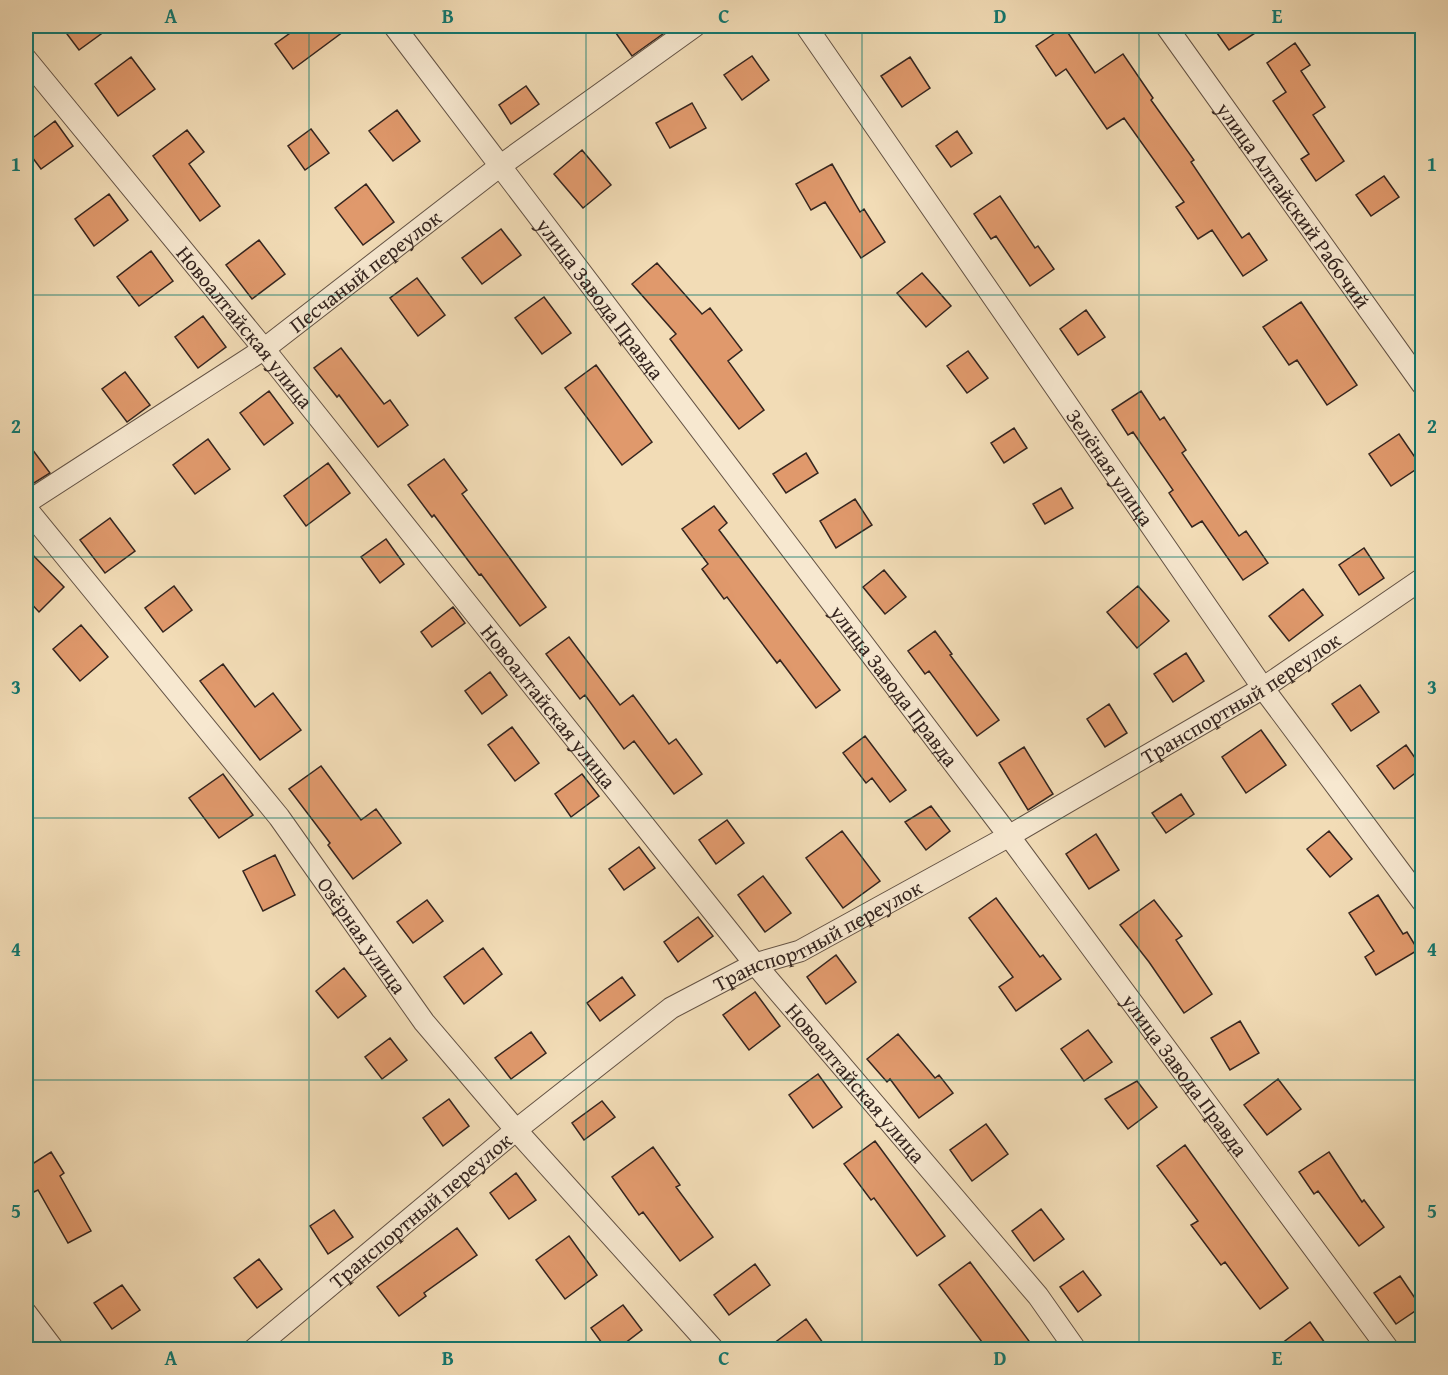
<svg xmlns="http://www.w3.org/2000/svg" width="1448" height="1375" viewBox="0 0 1448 1375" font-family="'Gentium Book Plus',serif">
	<rect width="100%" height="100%" fill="#f2dcb6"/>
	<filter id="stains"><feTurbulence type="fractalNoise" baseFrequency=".00333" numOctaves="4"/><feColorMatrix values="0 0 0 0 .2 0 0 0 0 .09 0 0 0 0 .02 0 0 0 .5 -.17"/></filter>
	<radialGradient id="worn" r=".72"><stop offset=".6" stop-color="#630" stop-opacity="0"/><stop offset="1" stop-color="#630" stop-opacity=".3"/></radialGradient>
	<path fill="#e0996c" stroke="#35251f" stroke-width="1.5" d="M 61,26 L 112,26 L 79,50 Z
		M 300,26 L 351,26 L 293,69 L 275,44 Z
		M 611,26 L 674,26 L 632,56 Z
		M 1212,26 L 1266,26 L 1229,50 Z
		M 1064,27 L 1095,73 L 1123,54 L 1153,98 L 1151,100 L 1194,160 L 1191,162 L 1242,238 L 1249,233 L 1267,260 L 1243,276 L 1212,230 L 1198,239 L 1176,207 L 1184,202 L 1124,118 L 1107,129 L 1066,69 L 1056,76 L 1036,46 Z
		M 1295,43 L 1310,65 L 1301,71 L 1325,107 L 1313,115 L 1344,161 L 1316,181 L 1301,159 L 1309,154 L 1273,101 L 1286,92 L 1267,63 Z
		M 752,56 L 769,80 L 742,100 L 724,75 Z
		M 131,57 L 155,89 L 118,116 L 95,84 Z
		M 910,57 L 930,88 L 902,107 L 881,76 Z
		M 526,86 L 539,104 L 511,124 L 499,105 Z
		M 692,103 L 706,128 L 670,148 L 656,123 Z
		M 397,110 L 420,141 L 393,161 L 369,131 Z
		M 55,121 L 73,146 L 41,169 L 26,149 L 26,143 Z
		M 311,129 L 329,153 L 305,170 L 288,146 Z
		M 187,130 L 204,152 L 189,164 L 220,206 L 200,221 L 153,156 Z
		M 957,131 L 972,153 L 951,167 L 936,146 Z
		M 582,150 L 611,185 L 583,208 L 554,174 Z
		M 832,164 L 860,212 L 864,209 L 885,242 L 861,258 L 825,202 L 811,210 L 796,184 Z
		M 1384,176 L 1399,197 L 1371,216 L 1356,195 Z
		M 366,184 L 394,222 L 363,245 L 335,208 Z
		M 109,194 L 128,220 L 94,246 L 75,219 Z
		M 1000,196 L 1035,248 L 1038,246 L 1054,269 L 1030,286 L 996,236 L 991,239 L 974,214 Z
		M 501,229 L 521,255 L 482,284 L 462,258 Z
		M 259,240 L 285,274 L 252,299 L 226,265 Z
		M 151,251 L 173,281 L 139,306 L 117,277 Z
		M 657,263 L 702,314 L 710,308 L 742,350 L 728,361 L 764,410 L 739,429 L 670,339 L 676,334 L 632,284 Z
		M 922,273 L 951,306 L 926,327 L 897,293 Z
		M 417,278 L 445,315 L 418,336 L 390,298 Z
		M 544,297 L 571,333 L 542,354 L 515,318 Z
		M 1301,302 L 1357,385 L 1327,405 L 1297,360 L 1289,365 L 1263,327 Z
		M 1086,310 L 1105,337 L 1078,355 L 1060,329 Z
		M 203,316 L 226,347 L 198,368 L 175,337 Z
		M 341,348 L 384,404 L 390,400 L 408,425 L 378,447 L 339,395 L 337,397 L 314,368 Z
		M 968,351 L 988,378 L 967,393 L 947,366 Z
		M 596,365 L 652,442 L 622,465 L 565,388 Z
		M 125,372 L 150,405 L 127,422 L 102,389 Z
		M 269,391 L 293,423 L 264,445 L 240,413 Z
		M 1141,391 L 1160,420 L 1164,417 L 1186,450 L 1182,453 L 1239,536 L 1246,531 L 1268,563 L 1243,580 L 1202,521 L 1192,527 L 1169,493 L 1173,490 L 1133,432 L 1128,435 L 1112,410 Z
		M 1014,428 L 1027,448 L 1004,463 L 991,443 Z
		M 1399,434 L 1421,466 L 1391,486 L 1369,454 Z
		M 208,439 L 230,469 L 195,494 L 173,465 Z
		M 26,441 L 50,473 L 26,488 Z
		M 806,453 L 818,473 L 786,493 L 773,474 Z
		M 444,459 L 467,490 L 462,494 L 546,607 L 520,626 L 481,574 L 479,575 L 434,515 L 432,517 L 408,485 Z
		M 328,463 L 350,493 L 306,526 L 284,496 Z
		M 1061,488 L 1073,508 L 1045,524 L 1033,504 Z
		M 855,499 L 872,525 L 836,548 L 820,521 Z
		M 714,506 L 727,523 L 719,530 L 840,690 L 816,708 L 780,660 L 777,663 L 727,597 L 724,599 L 702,569 L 708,564 L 682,529 Z
		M 110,518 L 135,551 L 105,573 L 80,540 Z
		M 386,539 L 404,564 L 380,583 L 361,557 Z
		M 26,548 L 64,587 L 39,612 L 26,598 Z
		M 1364,548 L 1384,578 L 1359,595 L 1339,565 Z
		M 884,570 L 906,597 L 885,614 L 863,587 Z
		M 174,586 L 192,610 L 163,632 L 145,608 Z
		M 1138,586 L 1169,621 L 1137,648 L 1107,612 Z
		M 1303,589 L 1323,615 L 1289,641 L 1269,616 Z
		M 453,607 L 465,623 L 432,647 L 421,632 Z
		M 81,625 L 108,657 L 80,681 L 53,649 Z
		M 935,631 L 952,654 L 950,655 L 999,720 L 977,736 L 929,671 L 925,674 L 908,651 Z
		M 569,637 L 620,705 L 633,695 L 669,744 L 676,739 L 702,774 L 674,794 L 634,741 L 624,749 L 585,695 L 580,699 L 546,654 Z
		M 1186,653 L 1204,681 L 1173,702 L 1154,674 Z
		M 223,664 L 255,707 L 273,693 L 301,730 L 260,760 L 200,681 Z
		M 490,672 L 507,695 L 482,714 L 465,691 Z
		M 1360,685 L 1379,712 L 1351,731 L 1332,704 Z
		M 1109,704 L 1127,733 L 1105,747 L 1087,719 Z
		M 512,727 L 539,763 L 515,781 L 488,745 Z
		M 1261,730 L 1286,765 L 1246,793 L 1222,757 Z
		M 865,736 L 906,790 L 890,802 L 872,778 L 866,783 L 843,753 Z
		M 1406,745 L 1422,768 L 1394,789 L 1377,766 Z
		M 1024,747 L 1053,794 L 1028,810 L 999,763 Z
		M 321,766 L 361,820 L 376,809 L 401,843 L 353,879 L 328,845 L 330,843 L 289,789 Z
		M 223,774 L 253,815 L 219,838 L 189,798 Z
		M 582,774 L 599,796 L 571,817 L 555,794 Z
		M 1181,794 L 1194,814 L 1166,833 L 1152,813 Z
		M 931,806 L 950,831 L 926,850 L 905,822 Z
		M 727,820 L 744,843 L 716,864 L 699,840 Z
		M 842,831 L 880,881 L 843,908 L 806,858 Z
		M 1329,831 L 1352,859 L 1330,877 L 1307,849 Z
		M 1096,834 L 1119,870 L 1089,889 L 1066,854 Z
		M 639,847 L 655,868 L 624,890 L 609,869 Z
		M 275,855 L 295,895 L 263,911 L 243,871 Z
		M 763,876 L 791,913 L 765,932 L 738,895 Z
		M 1378,895 L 1403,934 L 1407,932 L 1418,950 L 1376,975 L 1365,957 L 1374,951 L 1349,913 Z
		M 996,898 L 1040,957 L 1043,955 L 1061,979 L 1016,1011 L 999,987 L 1013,977 L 969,918 Z
		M 427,900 L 443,921 L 413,943 L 397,922 Z
		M 1154,900 L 1182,936 L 1176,940 L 1212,994 L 1184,1013 L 1149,962 L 1120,925 Z
		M 698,917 L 713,936 L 678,962 L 664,942 Z
		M 483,948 L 502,974 L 464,1004 L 444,977 Z
		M 836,955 L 856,982 L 826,1004 L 807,977 Z
		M 344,968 L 366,996 L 338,1018 L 316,991 Z
		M 622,977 L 635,995 L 600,1021 L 587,1003 Z
		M 755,992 L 780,1026 L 749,1050 L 723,1015 Z
		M 1240,1021 L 1259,1053 L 1230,1070 L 1211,1038 Z
		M 1088,1030 L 1112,1062 L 1084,1081 L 1061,1049 Z
		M 531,1032 L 546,1053 L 511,1079 L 495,1058 Z
		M 898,1034 L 935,1078 L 939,1075 L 953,1093 L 919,1118 L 890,1079 L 887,1082 L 867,1059 Z
		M 390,1038 L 407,1060 L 382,1079 L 365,1057 Z
		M 818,1074 L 842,1107 L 813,1128 L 789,1095 Z
		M 1278,1079 L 1301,1109 L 1267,1135 L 1244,1105 Z
		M 1137,1081 L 1157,1107 L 1128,1129 L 1105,1099 Z
		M 449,1099 L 469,1126 L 443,1146 L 423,1118 Z
		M 602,1101 L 615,1117 L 584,1140 L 572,1123 Z
		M 986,1124 L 1008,1154 L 972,1181 L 950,1150 Z
		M 875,1141 L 945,1236 L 917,1256 L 874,1198 L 871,1200 L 844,1164 Z
		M 1185,1145 L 1288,1288 L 1260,1309 L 1225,1262 L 1221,1265 L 1191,1225 L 1198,1221 L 1157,1166 Z
		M 653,1147 L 680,1185 L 676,1187 L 713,1237 L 680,1261 L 643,1212 L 639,1215 L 612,1177 Z
		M 51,1152 L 64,1173 L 60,1176 L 91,1231 L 68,1243 L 38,1190 L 34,1192 L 26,1179 L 26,1168 Z
		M 1329,1152 L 1362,1202 L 1364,1200 L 1384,1227 L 1359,1246 L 1318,1191 L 1314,1194 L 1299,1172 Z
		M 516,1173 L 536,1200 L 509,1219 L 490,1193 Z
		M 1041,1209 L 1064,1239 L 1034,1261 L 1012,1231 Z
		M 334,1210 L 353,1237 L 328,1254 L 310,1226 Z
		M 457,1228 L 477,1255 L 424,1293 L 426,1296 L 399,1316 L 377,1287 Z
		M 569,1236 L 597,1275 L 565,1299 L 536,1260 Z
		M 259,1259 L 282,1289 L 257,1308 L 234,1278 Z
		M 970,1262 L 1029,1341 L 1018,1350 L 988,1350 L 939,1285 Z
		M 755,1264 L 770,1285 L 729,1315 L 714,1295 Z
		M 1083,1271 L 1101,1295 L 1078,1312 L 1060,1287 Z
		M 1400,1276 L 1421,1307 L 1396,1324 L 1374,1293 Z
		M 122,1285 L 140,1310 L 112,1329 L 94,1303 Z
		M 623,1305 L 642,1330 L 616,1350 L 607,1350 L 591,1328 Z
		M 806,1319 L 828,1350 L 765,1350 Z
		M 1310,1322 L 1330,1350 L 1273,1350 Z"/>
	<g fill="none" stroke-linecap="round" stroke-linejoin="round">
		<defs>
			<g id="street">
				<path id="s1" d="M 394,26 L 1009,836 L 1389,1350"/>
				<path id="s2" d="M 806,26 L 1263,688 L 1422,901"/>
				<path id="s3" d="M 1166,26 L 1422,384"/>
				<path id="s4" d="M 26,59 L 264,349 L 755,964 L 1038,1296 L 1076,1350"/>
				<path id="s5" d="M 26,503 L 264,349 L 500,166 L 695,26"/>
				<path id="s6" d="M 26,508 L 279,817 L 424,1022 L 516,1130 L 714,1350"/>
				<path d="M 26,1313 L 54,1350"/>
				<path id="s7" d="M 253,1350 L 516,1130 L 671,1008 L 755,964 L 800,951 L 1009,836 L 1263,688 L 1422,579"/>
			</g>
		</defs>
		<use href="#street" stroke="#645345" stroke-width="23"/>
		<use href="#street" stroke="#f7e8d0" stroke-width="21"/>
	</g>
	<path fill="none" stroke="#0f766e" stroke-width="1.5" stroke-opacity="0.55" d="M 309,26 L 309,1350M 586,26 L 586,1350M 862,26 L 862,1350M 1139,26 L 1139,1350M 26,295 L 1422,295M 26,557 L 1422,557M 26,818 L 1422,818M 26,1080 L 1422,1080"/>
	<g text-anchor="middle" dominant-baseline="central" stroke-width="4.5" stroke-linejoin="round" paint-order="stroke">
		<g font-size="21" fill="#35251f" stroke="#f7e8d0">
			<text stroke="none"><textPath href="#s3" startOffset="220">улица Алтайский Рабочий</textPath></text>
			<text stroke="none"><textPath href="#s5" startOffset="411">Песчаный переулок</textPath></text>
			<text stroke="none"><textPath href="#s1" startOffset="342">улица Завода Правда</textPath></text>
			<text stroke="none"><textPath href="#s4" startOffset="346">Новоалтайская улица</textPath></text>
			<text stroke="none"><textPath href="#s2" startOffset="536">Зелёная улица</textPath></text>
			<text stroke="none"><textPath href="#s1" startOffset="828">улица Завода Правда</textPath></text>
			<text stroke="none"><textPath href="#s7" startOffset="1190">Транспортный переулок</textPath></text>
			<text stroke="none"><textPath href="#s4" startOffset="832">Новоалтайская улица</textPath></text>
			<text stroke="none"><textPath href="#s6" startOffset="544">Озёрная улица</textPath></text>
			<text stroke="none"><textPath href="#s7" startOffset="704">Транспортный переулок</textPath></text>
			<text stroke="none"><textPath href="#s1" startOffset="1314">улица Завода Правда</textPath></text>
			<text stroke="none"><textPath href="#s4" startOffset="1318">Новоалтайская улица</textPath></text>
			<text stroke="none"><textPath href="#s7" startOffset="218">Транспортный переулок</textPath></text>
		</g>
	</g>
	<rect width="1448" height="1375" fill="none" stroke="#f2dcb6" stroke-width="66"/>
	<rect x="33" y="33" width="1382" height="1309" fill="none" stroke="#0f766e" stroke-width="2"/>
	<g font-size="20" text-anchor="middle" font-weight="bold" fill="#0f766e">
		<text x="171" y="23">A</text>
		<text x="448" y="23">B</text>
		<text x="724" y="23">C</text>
		<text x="1000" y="23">D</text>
		<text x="1277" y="23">E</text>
		<text x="16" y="171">1</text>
		<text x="1432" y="171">1</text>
		<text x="16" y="433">2</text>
		<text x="1432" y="433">2</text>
		<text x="16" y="694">3</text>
		<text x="1432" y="694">3</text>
		<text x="16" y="956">4</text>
		<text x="1432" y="956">4</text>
		<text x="16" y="1218">5</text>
		<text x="1432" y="1218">5</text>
		<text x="171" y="1365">A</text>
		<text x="448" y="1365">B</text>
		<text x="724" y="1365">C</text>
		<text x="1000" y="1365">D</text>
		<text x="1277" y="1365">E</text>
	</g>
	<rect width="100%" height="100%" filter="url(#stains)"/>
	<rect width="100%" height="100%" fill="url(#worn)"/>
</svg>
